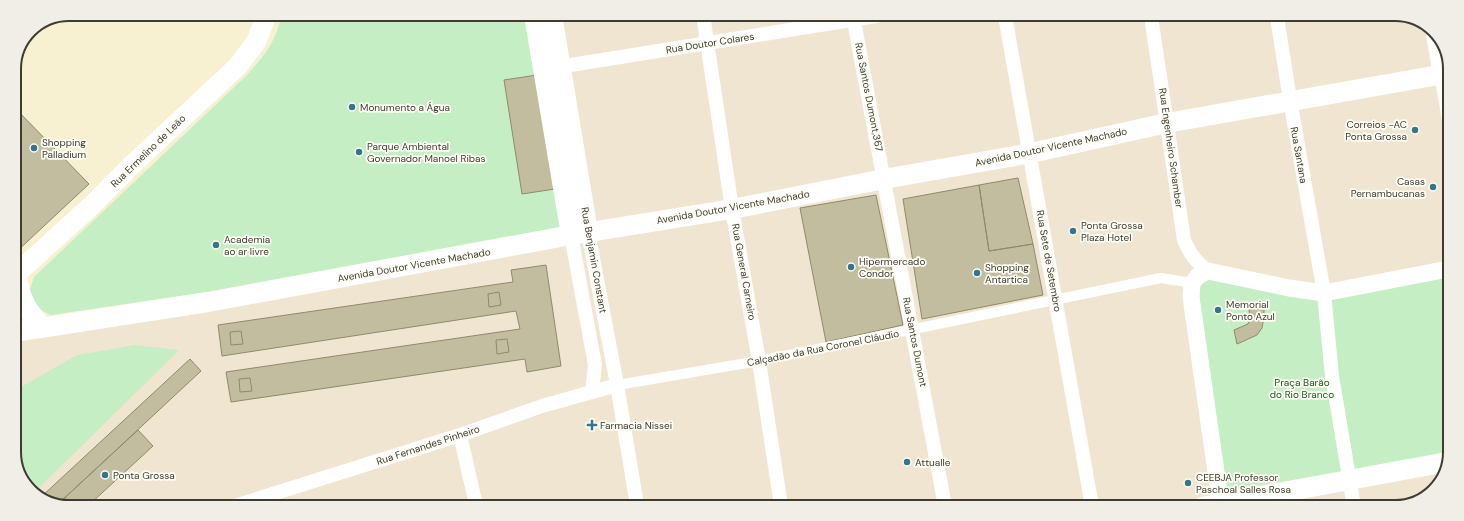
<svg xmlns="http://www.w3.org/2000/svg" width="1464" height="521" viewBox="0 0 1464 521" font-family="'DM Sans',sans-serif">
	<rect width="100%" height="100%" fill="#f7f1d2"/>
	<path fill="#f0e5d0" d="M 532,15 L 1413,17 L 1439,35 L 1450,65 L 1447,470 L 1428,496 L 1395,507 L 51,504 L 25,486 L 14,456 L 14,337 L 203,298 Z"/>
	<path fill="#c5eec4" d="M 282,14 L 530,15 L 563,228 L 200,293 L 51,315 L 37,308 L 29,292 L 34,277 L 246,76 C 266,54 275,43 282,14 Z
		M 1448,271 L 1447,459 L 1352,477 L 1222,488 L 1193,286 L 1210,274 L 1289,290 Z
		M 135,345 L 179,350 L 35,492 C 6,472 14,423 14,391 L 77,355 Z"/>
	<path fill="#c2bd9f" stroke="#8f8a6d" d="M 537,75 L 555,189 L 522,194 L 504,80 Z
		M 17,110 L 89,184 L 14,254 L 14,113 Z
		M 1018,178 L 1033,244 L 989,251 L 979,185 Z
		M 979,185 L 989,251 L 1033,244 L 1043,295 L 922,319 L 903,199 Z
		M 876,195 L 903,325 L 826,342 L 800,208 Z
		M 546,265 L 561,366 L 527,372 L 525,359 L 231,402 L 226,372 L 520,329 L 516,311 L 222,356 L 218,325 L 513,282 L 511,270 Z
		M 499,292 L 501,305 L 489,307 L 488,294 Z
		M 1264,306 L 1264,317 L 1262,328 L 1257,335 L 1237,344 L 1234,330 L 1248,324 L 1250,319 L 1249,310 Z
		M 241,331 L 243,344 L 231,345 L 230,332 Z
		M 507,339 L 509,352 L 497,354 L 496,340 Z
		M 190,359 L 201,371 L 58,504 L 51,504 L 41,497 Z
		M 250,378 L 252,391 L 240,392 L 239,379 Z
		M 138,430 L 153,446 L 90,504 L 58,504 Z"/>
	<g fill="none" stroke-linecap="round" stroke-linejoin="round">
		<path stroke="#fff" stroke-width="10" d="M 617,385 L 759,361 L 1161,278 L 1192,283"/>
		<path stroke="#fff" stroke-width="14" d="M 118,15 L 118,14
			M 703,15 L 732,209 L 759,361 L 781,506
			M 853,16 L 945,506
			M 1005,16 L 1092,506
			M 1151,16 L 1184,240 C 1190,254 1196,262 1208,271
			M 1277,17 L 1290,100 L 1324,293 L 1332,376 L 1354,507
			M 552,68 L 876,16
			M 588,232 L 617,385 L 637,505
			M 571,235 L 595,365 L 592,391
			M 460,435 L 476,505
			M 238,505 L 460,435 L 542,406 L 617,385"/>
		<path stroke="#fff" stroke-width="17" d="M 1443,75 L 1450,117
			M 1221,507 L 1191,297 L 1192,283 L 1198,276 L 1208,271 L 1289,288 L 1324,293 L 1448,269"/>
		<path stroke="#fff" stroke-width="20" d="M 534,15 L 571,235
			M 552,15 L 588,232
			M 1436,34 L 1443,75
			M 16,275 C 21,299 25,309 43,327
			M 14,276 L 91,206 L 133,164 L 238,66 L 256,42 L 267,14
			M 14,332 L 208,302 L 571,235 L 732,209 L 884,179 L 1031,153 L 1167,123 L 1450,73
			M 1202,507 L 1447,462"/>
	</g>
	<g fill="#36768a" stroke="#fffef7" stroke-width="1.5">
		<circle cx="352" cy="107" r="4"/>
		<circle cx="1415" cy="130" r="4"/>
		<circle cx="34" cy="148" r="4"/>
		<circle cx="359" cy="152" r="4"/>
		<circle cx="1433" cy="187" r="4"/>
		<circle cx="1073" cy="231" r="4"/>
		<circle cx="216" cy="245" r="4"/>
		<circle cx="851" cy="267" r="4"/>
		<circle cx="977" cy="273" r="4"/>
		<circle cx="1218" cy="310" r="4"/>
		<path d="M590 419h4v4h4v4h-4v4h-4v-4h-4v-4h4z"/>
		<circle cx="907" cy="462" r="4"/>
		<circle cx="105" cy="475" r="4"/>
		<circle cx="1188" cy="483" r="4"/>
	</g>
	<g text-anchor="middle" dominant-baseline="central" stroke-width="3.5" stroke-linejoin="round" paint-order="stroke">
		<g font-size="10" fill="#3e3c30" stroke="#fffef7">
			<text transform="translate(710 43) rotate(-9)">Rua Doutor Colares</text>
			<text transform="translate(869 97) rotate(79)">Rua Santos Dumont,367</text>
			<text transform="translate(1051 147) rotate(-12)">Avenida Doutor Vicente Machado</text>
			<text transform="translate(1171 148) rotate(82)">Rua Engenheiro Schamber</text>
			<text transform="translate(148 151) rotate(-44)">Rua Ermelino de Leão</text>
			<text transform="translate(1299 155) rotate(80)">Rua Santana</text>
			<text transform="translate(733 207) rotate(-10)">Avenida Doutor Vicente Machado</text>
			<text transform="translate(594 260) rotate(80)">Rua Benjamin Constant</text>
			<text transform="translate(1049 261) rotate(80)">Rua Sete de Setembro</text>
			<text transform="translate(414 265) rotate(-10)">Avenida Doutor Vicente Machado</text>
			<text transform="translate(744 272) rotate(80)">Rua General Carneiro</text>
			<text transform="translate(915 342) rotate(79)">Rua Santos Dumont</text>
			<text transform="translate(823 348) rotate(-11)">Calçadão da Rua Coronel Cláudio</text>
			<text transform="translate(428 445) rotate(-18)">Rua Fernandes Pinheiro</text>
		</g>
		<g font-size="10" fill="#3e3c30" stroke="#fffef7" text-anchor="start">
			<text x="360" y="107">Monumento a Água</text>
			<text x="1407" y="124" text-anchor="end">Correios -AC<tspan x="1407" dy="12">Ponta Grossa</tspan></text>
			<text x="42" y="142">Shopping<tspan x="42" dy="12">Palladium</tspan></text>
			<text x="367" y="146">Parque Ambiental<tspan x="367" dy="12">Governador Manoel Ribas</tspan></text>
			<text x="1425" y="181" text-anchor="end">Casas<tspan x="1425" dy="12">Pernambucanas</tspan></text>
			<text x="1081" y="225">Ponta Grossa<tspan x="1081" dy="12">Plaza Hotel</tspan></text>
			<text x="224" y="239">Academia<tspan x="224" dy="12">ao ar livre</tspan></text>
			<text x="859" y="261">Hipermercado<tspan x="859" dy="12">Condor</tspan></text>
			<text x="985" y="267">Shopping<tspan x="985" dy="12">Antartica</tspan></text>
			<text x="1226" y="304">Memorial<tspan x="1226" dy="12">Ponto Azul</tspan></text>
			<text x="600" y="425">Farmacia Nissei</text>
			<text x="915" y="462">Attualle</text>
			<text x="113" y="475">Ponta Grossa</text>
			<text x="1196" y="477">CEEBJA Professor<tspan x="1196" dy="12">Paschoal Salles Rosa</tspan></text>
		</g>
		<g font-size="10" fill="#17571d" stroke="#fffef7">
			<text x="1302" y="382">Praça Barão<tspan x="1302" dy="12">do Rio Branco</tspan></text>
		</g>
	</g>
	<path d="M0 0H1464V521H0ZM69 21H1395A48 48 0 0 1 1443 69V452A48 48 0 0 1 1395 500H69A48 48 0 0 1 21 452V69A48 48 0 0 1 69 21Z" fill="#f0eee7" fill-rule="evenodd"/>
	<path fill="none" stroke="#3e3c30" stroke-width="2" d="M69 21H1395A48 48 0 0 1 1443 69V452A48 48 0 0 1 1395 500H69A48 48 0 0 1 21 452V69A48 48 0 0 1 69 21Z"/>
</svg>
